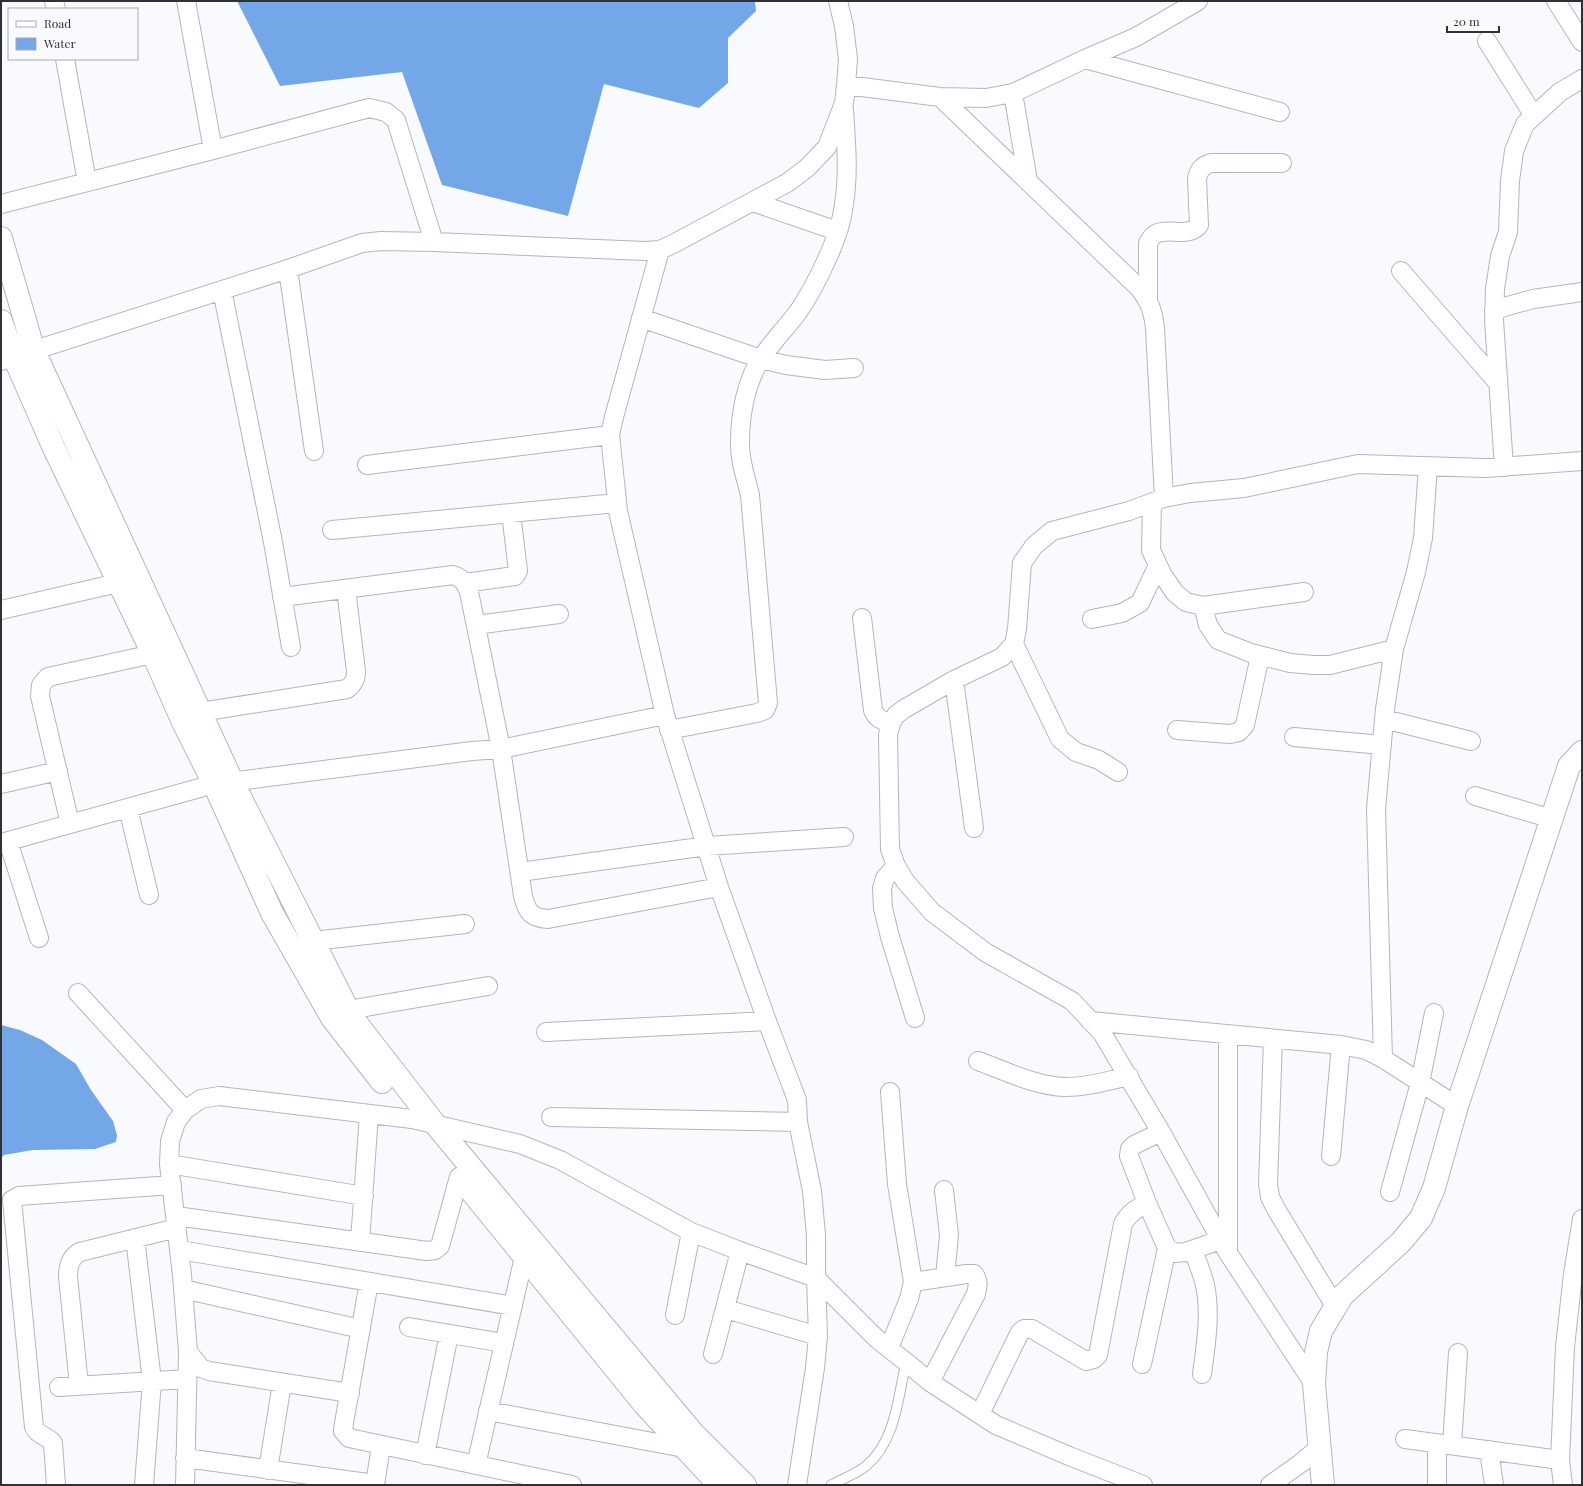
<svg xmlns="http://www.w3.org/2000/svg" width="1583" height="1486" viewBox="0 0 1583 1486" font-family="'Playfair Display',serif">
	<rect width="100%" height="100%" fill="#f9fafe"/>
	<path fill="#74a7e7" d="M 237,1 L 755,1 L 756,11 L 728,38 L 728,83 L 699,108 L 604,84 L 568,216 L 442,185 L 402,72 L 280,86 Z
		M 1,1025 L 20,1030 L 42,1040 L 76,1064 L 91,1090 L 113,1121 L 117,1135 L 116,1142 L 95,1149 L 33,1150 L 4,1155 L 1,1158 Z"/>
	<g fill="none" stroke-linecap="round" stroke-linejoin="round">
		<defs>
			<path id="service" d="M 831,1485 C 842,1479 856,1474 866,1466 C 896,1441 898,1397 906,1362"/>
			<path id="minor" d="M 54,1 L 56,9
				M 186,1 L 213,150
				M 1556,1 L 1582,42
				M 1487,41 L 1534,116
				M 65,59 L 87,182
				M 1085,59 L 1280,112
				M 846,85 L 940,97 L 986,98 L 1013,93 L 1085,59 L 1136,37 L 1198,1
				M 1013,93 L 1028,181
				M 940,97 L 1139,288 C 1150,302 1153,311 1155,328 L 1164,498
				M 753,202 L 837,231
				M 1,204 L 213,150 L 369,108 L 386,112 L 396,120 L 434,242
				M 660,250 L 614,417 L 610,435 L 618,511 L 665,715 L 719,887 L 767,1021 L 797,1100 L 798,1122 L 812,1191 L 816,1235 L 816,1278 L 818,1336 L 815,1368 L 797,1485
				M 288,269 L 314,451
				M 1401,271 L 1498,383
				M 222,290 L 273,542 L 291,647
				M 1148,299 L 1148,243 C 1150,240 1151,237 1154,235 C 1167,226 1188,239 1199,225 L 1197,179 C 1199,169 1202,166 1211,163 L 1282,163
				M 1494,310 L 1533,299 L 1582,292
				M 641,318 L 761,359 L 786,365 L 825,370 L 854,368
				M 1,361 L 288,269 L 362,243 L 381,241 L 434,242 L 645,251 L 660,250 L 673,244 L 787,183 L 807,168 L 827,147 L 844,103 L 846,85 L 848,59 L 844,26 L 838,1
				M 367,465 L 610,435
				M 1504,467 L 1494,320 L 1495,289 L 1500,256 L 1508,232 L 1510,181 L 1514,151 L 1525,124 L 1560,92 L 1582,79
				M 1152,503 L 1151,550 L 1162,574 L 1175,593 L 1186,602 L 1203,606 L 1304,592
				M 332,530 L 617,503
				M 465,583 L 515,576 L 518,571 L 511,513
				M 282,597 L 453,575 C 463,578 465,583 469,592 L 501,749 L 523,896 C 527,912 531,918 548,919 L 719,887
				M 1203,606 L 1208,625 L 1218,640 L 1251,653 L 1290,663 L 1313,665 L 1330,665 L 1394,649
				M 1,610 L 118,583
				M 862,618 L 873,710 C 876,719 882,720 891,723
				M 1092,619 L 1122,613 L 1140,603 L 1158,565
				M 476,625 L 559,614
				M 1014,644 L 1060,739 L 1076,752 L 1099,760 L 1118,772
				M 954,680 L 974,828
				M 200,712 L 347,689 C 354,684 356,679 356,671 L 346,589
				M 1384,719 L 1471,741
				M 669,730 L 757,713 L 765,710 L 768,703 L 750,495 C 746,478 739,459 740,442 C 740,414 746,381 762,357 C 773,341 786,328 798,312 C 809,296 819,277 827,259 C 835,242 842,222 844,204 C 849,173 846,141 844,110
				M 1177,730 L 1230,734 L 1239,732 L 1245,725 L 1260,656
				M 1294,737 L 1382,745
				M 1,784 L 58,771
				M 1475,796 L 1552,819
				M 128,808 L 149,895
				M 70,824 L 40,696 L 41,685 L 48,677 L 153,654
				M 8,841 L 39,938
				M 1,843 L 214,784 L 472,751 L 501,749 L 665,715
				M 896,866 L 885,878 L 882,888 L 883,908 L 890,937 L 915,1018
				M 520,872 L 707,846 L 844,837
				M 313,941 L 465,924
				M 78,993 L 185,1110
				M 348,1010 L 488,986
				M 1090,1021 L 1341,1045 L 1366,1050 L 1382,1058 L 1457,1106
				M 546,1032 L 767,1021
				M 1273,1039 L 1268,1184 L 1270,1197 L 1276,1209 L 1335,1306
				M 1383,1059 L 1376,809 L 1385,709 L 1394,649 L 1416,572 L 1423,538 L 1428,466
				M 978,1061 C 1006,1071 1035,1086 1065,1087 C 1087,1087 1108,1081 1129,1076
				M 551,1117 L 798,1122
				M 1161,1132 L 1134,1145 L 1130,1149 L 1129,1156 L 1147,1203 L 1167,1248 L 1175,1253 L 1186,1252 L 1220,1240
				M 1331,1156 L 1341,1045
				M 169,1164 L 364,1196
				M 944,1190 L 949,1235 L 945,1277
				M 1390,1192 L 1420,1083 L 1434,1013
				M 176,1216 L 427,1251 L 435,1250 L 440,1246 L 442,1239 L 459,1177
				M 135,1238 L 152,1381 L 144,1485
				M 360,1242 L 369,1114
				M 180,1250 L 513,1306
				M 1193,1250 C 1197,1261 1202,1273 1205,1285 C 1211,1314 1206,1344 1202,1374
				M 1228,1252 L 1228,1035
				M 369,1282 L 344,1423 L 343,1431 L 349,1438 L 572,1485
				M 913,1282 L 966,1274 L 974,1274 C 979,1281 978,1286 976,1294 L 930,1382
				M 183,1289 L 361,1329
				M 726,1309 L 818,1336
				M 675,1315 L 691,1232
				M 409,1327 L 504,1343
				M 889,1348 L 909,1299 L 913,1282 L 897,1184 L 890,1092
				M 188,1352 L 201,1368 L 209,1371 L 350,1393
				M 713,1354 L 740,1251
				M 1142,1364 L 1167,1248
				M 1314,1384 L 1228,1253 L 1161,1132 L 1102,1033 L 1072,1001 L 985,952 L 932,912 L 905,881 L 896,866 L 890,849 L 888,735 L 891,723 L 896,715 L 904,709 L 954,680 L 1002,657 L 1014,644 L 1017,629 L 1022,563 L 1034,546 L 1052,531 L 1129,511 L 1164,498 L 1190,493 L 1244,488 L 1358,464 L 1485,468 L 1582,461
				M 79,1385 L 68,1277 C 68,1266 70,1257 80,1252 L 177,1228
				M 59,1387 L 187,1379
				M 488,1411 L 684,1448
				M 980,1414 L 1020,1332 L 1024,1329 L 1032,1329 L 1086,1361 L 1094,1359 L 1098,1355 L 1123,1224 C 1129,1213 1136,1209 1147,1203
				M 1405,1439 L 1560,1460
				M 1452,1445 L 1458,1353
				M 1489,1450 L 1494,1485
				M 425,1455 L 449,1334
				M 185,1458 L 375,1484
				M 476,1465 L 524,1257
				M 268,1470 L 282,1383
				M 56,1485 L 53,1443 C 48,1436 38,1436 34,1427 L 12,1200 L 19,1196 L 172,1185
				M 185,1485 L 188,1352 L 182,1275 L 169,1164 L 170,1141 L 176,1122 L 185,1110 L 201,1099 L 219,1096 L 412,1119 L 520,1144 L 560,1160 L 691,1232 L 740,1251 L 816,1278 L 877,1339 L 906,1362 L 930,1382 L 996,1425 L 1069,1456 L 1143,1485
				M 375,1485 L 381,1445
				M 1270,1485 L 1301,1463 L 1320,1447
				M 1437,1485 L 1437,1443
				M 1563,1485 L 1560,1460 L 1565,1347 L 1573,1274 L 1582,1219"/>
			<path id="tertiary" d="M 1323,1485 L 1314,1384 L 1316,1352 L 1321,1331 L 1342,1296 L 1401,1242 L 1421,1218 L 1434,1188 L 1457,1106 L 1569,766 L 1582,752"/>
			<path id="primary" d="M 1,238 L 34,351 L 232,781 L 348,1010 L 358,1025 L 435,1124 L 693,1433 L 745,1485
				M 1,321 L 14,357 L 53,446 L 153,654 L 182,720 L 214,784 L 272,913 L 332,1018 L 382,1082
				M 462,1180 L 644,1404 L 719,1485"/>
		</defs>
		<use href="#service" stroke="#b3b6bc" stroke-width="11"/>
		<use href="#minor" stroke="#b3b6bc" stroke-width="20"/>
		<use href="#tertiary" stroke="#b3b6bc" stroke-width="24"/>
		<use href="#primary" stroke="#b3b6bc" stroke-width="24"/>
		<use href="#service" stroke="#fff" stroke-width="9"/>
		<use href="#minor" stroke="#fff" stroke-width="18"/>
		<use href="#tertiary" stroke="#fff" stroke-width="22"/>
		<use href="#primary" stroke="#fff" stroke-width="22"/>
	</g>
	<rect width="1583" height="1486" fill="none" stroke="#303133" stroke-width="4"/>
	<rect x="8" y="8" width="130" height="52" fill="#f9fafe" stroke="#a9aaad"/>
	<rect x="16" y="21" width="20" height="6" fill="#ffffff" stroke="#a9aaad"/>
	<text x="44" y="28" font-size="12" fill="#303133">Road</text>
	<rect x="16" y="38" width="20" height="12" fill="#74a7e7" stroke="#a9aaad"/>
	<text x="44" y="48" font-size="12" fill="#303133">Water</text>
	<path d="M1447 26v6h52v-6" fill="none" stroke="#303133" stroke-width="2"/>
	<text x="1453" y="26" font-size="12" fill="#303133" stroke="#f9fafe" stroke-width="3" paint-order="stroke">20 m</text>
</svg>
